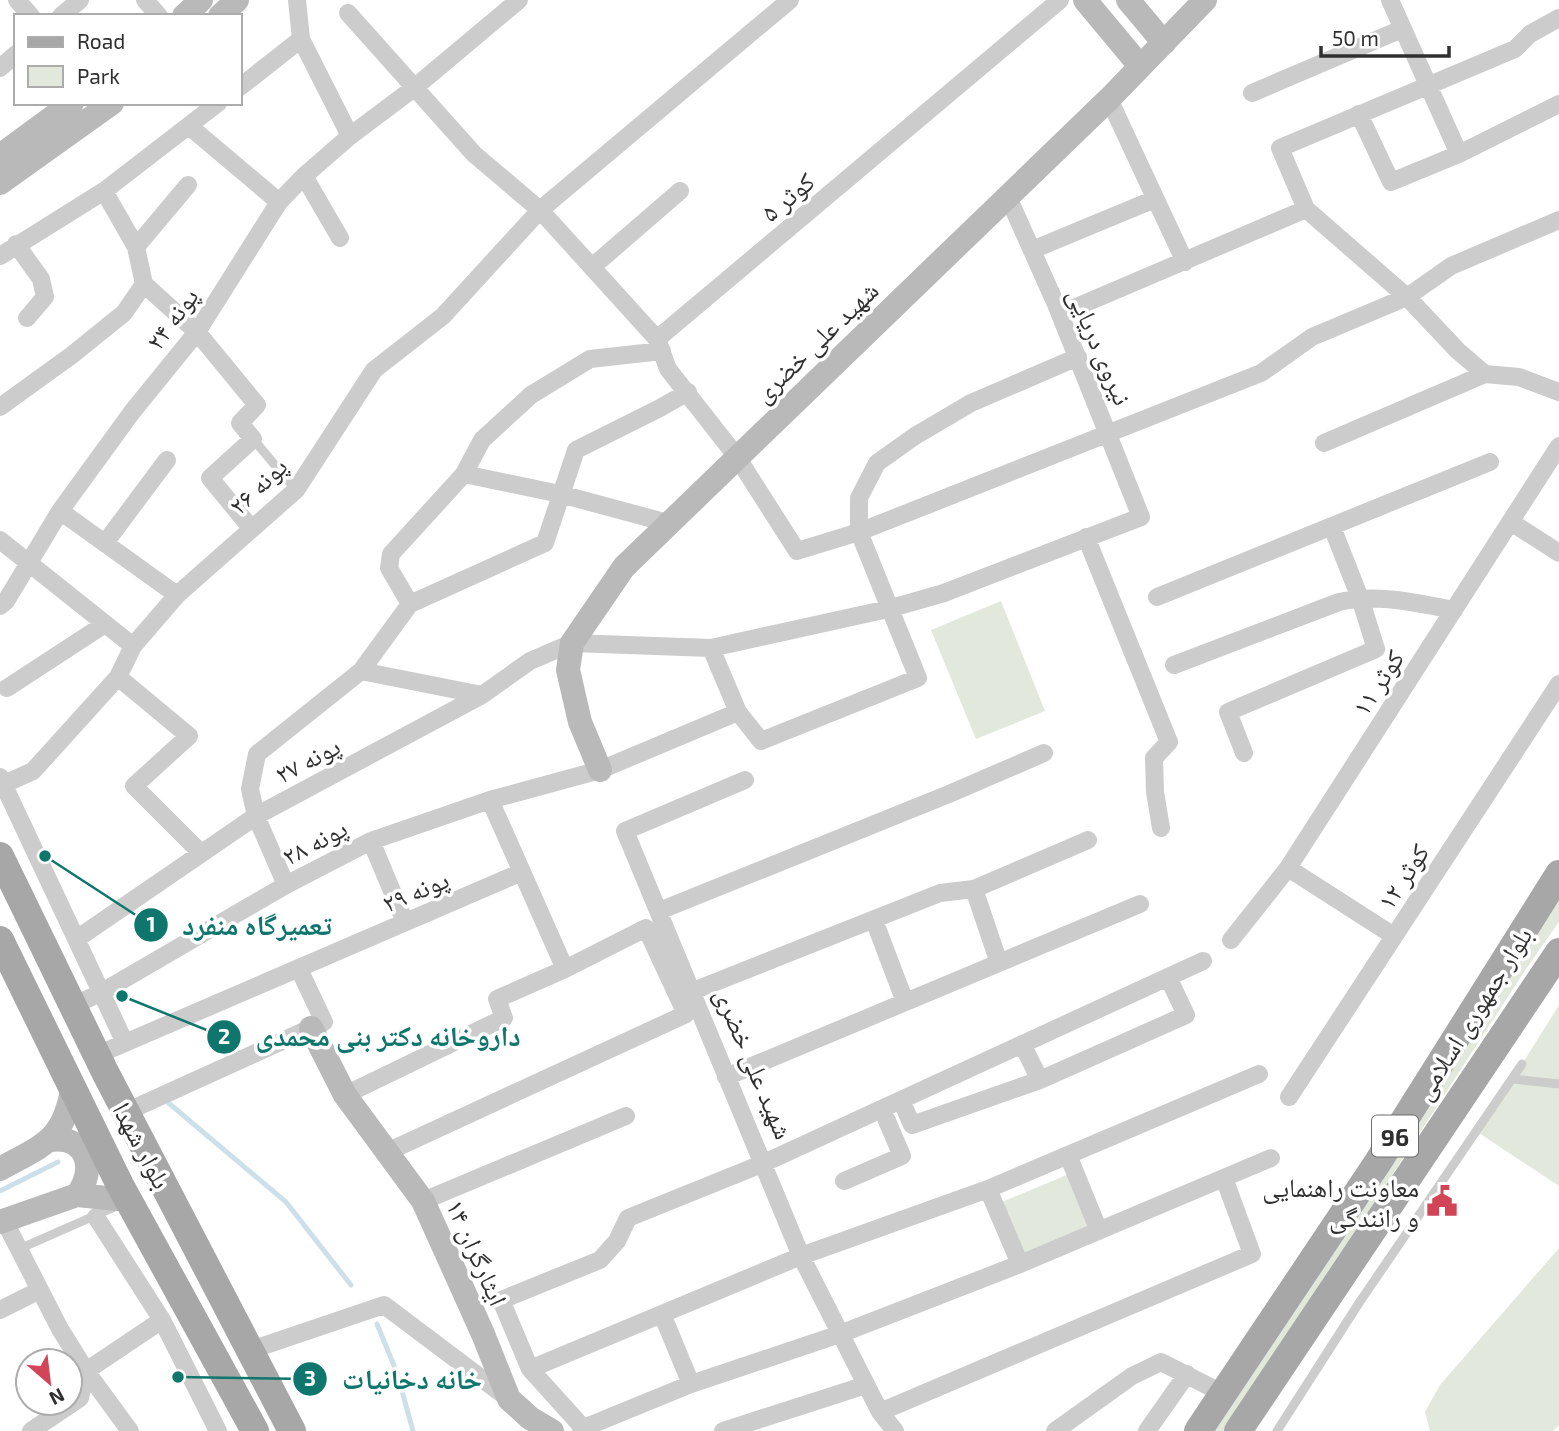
<svg xmlns="http://www.w3.org/2000/svg" width="1559" height="1431" viewBox="0 0 1559 1431" font-family="'Exo 2','Noto Naskh Arabic',sans-serif">
	<rect width="100%" height="100%" fill="#fff"/>
	<path fill="#e3e8dc" d="M 1001,601 L 1045,711 L 976,739 L 931,630 Z
		M 1559,895 L 1559,922 L 1526,969 L 1226,1431 L 1213,1431 Z
		M 1559,1005 L 1559,1186 L 1479,1133 Z
		M 1069,1174 L 1090,1225 L 1024,1254 L 1002,1202 Z
		M 1559,1248 L 1559,1425 L 1553,1431 L 1430,1431 L 1425,1412 L 1440,1385 Z"/>
	<g fill="none" stroke-linecap="round" stroke-linejoin="round">
		<path stroke="#cddfe8" stroke-width="5" d="M 165,1100 L 286,1202 L 351,1285
			M 0,1191 L 58,1162
			M 377,1324 L 397,1373 L 413,1431"/>
		<path stroke="#ccc" stroke-width="9" d="M 253,439 L 296,490
			M 1513,1079 L 1559,1084
			M 19,1249 L 117,1206
			M 1277,1431 L 1359,1303 L 1522,1064"/>
		<path stroke="#ccc" stroke-width="18" d="M 17,0 L 31,16
			M 145,0 L 159,16
			M 297,0 L 301,39 L 350,136
			M 1060,0 L 657,339 L 668,369 L 737,457 L 797,551 L 859,532 L 1261,373 L 1312,337 L 1407,297 L 1458,351 L 1485,374
			M 1390,0 L 1459,154 L 1559,104
			M 348,13 L 474,154 L 540,210 L 657,339
			M 61,16 L 80,0
			M 1559,18 L 1530,34 L 1515,49 L 1280,148 L 1306,209 L 1407,297 L 1451,266 L 1559,220
			M 0,68 L 16,54
			M 240,87 L 301,39
			M 1252,93 L 1402,29
			M 1109,99 L 1185,262
			M 1359,114 L 1391,182 L 1459,154
			M 189,126 L 279,202
			M 304,176 L 340,238
			M 16,244 L 41,279 L 45,297 L 27,318
			M 136,247 L 188,185
			M 1032,250 L 1155,199
			M 0,256 L 104,191 L 218,103
			M 592,267 L 680,191
			M 144,284 L 197,332 L 257,405 L 240,423 L 253,439 L 210,478 L 251,528
			M 1060,314 L 1306,209
			M 0,407 L 72,355 L 124,313 L 144,284 L 136,247 L 104,191
			M 1324,443 L 1485,374 L 1519,377 L 1559,392
			M 464,474 L 560,494 L 668,523
			M 60,511 L 177,595
			M 1511,522 L 1559,553
			M 1086,537 L 1169,742 L 1154,758 L 1155,792 L 1161,828
			M 0,540 L 133,646
			M 105,543 L 167,460
			M 1157,597 L 1490,462
			M 410,604 L 545,543 L 576,450 L 660,408 L 688,392
			M 0,606 L 6,601 L 60,511 L 132,412 L 197,332 L 279,202 L 304,176 L 350,136 L 414,88 L 519,0
			M 711,648 L 738,712
			M 1174,665 L 1339,602 C 1377,593 1416,603 1454,610
			M 361,671 L 482,695
			M 118,677 L 189,736 L 134,786 L 201,853
			M 7,688 L 105,624
			M 1244,753 L 1228,712 L 1376,649 L 1360,598 L 1332,527
			M 0,777 L 125,1043
			M 745,780 L 625,831 L 801,1256 L 880,1412 L 895,1431
			M 0,786 L 33,771 L 118,677 L 133,646 L 177,595 L 296,490 L 374,370 L 443,316 L 540,210 L 790,0
			M 490,800 L 565,969
			M 371,841 L 405,922
			M 1288,868 L 1394,936
			M 286,885 L 256,816 L 250,789 L 257,754 L 361,671 L 410,604 L 389,568 L 391,554 L 464,474 L 482,440 L 531,395 L 590,359 L 662,351
			M 974,889 L 1088,840
			M 659,911 L 949,794 L 1044,753
			M 874,920 L 905,1002
			M 78,938 L 256,816 L 482,695 L 530,661 L 572,643 L 711,648 L 888,609 L 944,593 L 1141,517 L 1055,302 L 1008,197
			M 1231,940 L 1288,868 L 1559,446
			M 693,991 L 940,893 L 974,889 L 999,963
			M 73,1006 L 102,992 L 286,885 L 371,841 L 490,800 L 600,770 L 738,712 L 761,741 L 918,678 L 859,532 L 859,498 L 877,463 L 915,436 L 971,403 L 1078,357
			M 1022,1044 L 1040,1080
			M 97,1055 L 522,872
			M 726,1077 L 1140,904
			M 345,1095 L 504,1018 L 497,999 L 565,969 L 646,928 L 686,1014 L 387,1152
			M 1289,1097 L 1559,684
			M 901,1100 L 912,1125 L 1040,1080 L 1186,1015 L 1168,977
			M 126,1112 L 324,1022 L 299,969
			M 1068,1155 L 1099,1231
			M 844,1181 L 902,1156 L 882,1109
			M 988,1189 L 1020,1264
			M 423,1201 L 626,1116
			M 96,1217 L 162,1320 L 218,1431
			M 4,1220 L 60,1329 L 86,1371 L 130,1431
			M 0,1310 L 40,1290
			M 662,1314 L 691,1384
			M 251,1350 L 384,1305 L 509,1399
			M 530,1369 L 801,1256 L 988,1189 L 1259,1074
			M 880,1412 L 1252,1254 L 1224,1178
			M 581,1429 L 691,1384 L 840,1334 L 1020,1264 L 1271,1158
			M 31,1431 L 80,1398 L 86,1371 L 162,1320
			M 586,1431 L 530,1369 L 501,1300 L 600,1260 L 617,1241 L 628,1218 L 764,1163 L 1203,961
			M 723,1431 L 866,1385
			M 1055,1431 L 1132,1376 L 1161,1362 L 1224,1394
			M 1147,1431 L 1187,1374"/>
		<path stroke="#b9b9b9" stroke-width="24" d="M 1085,0 L 1140,66
			M 1128,0 L 1164,43
			M 184,16 L 201,0
			M 220,16 L 237,0
			M 0,156 L 72,103
			M 0,183 L 112,103
			M 600,770 L 580,722 L 568,670 L 572,643 L 624,567 L 1109,99 L 1205,0
			M 311,1028 L 345,1095 L 423,1201 L 483,1334 L 509,1399 L 530,1418 L 552,1431
			M 50,1140 C 87,1135 97,1169 77,1195
			M 0,1169 C 45,1144 64,1141 73,1085
			M 0,1222 L 77,1195 L 128,1200"/>
		<path stroke="#a7a7a7" stroke-width="28" d="M 0,856 L 105,1072 L 292,1431
			M 0,940 L 120,1185 L 255,1431
			M 1198,1431 L 1378,1162 L 1559,874
			M 1238,1431 L 1559,952"/>
	</g>
	<defs>
		<symbol id="civic-bare" viewBox="-9 -9 18 18"><path d="M-.6-6.5H3V-4.5H.6V-3L4-1V1h2V6H-6V1h2V-1L-.6-3ZM-1.2 2.5V6h2.4V2.5Z" fill="#d24557" stroke="#fff" stroke-width="2.5" paint-order="stroke"/></symbol>
	</defs>
	<g fill-rule="evenodd">
		<use href="#civic-bare" x="1420" y="1179" width="44" height="44"/>
	</g>
	<g text-anchor="middle" dominant-baseline="central" stroke-width="7" stroke-linejoin="round" paint-order="stroke">
		<rect fill="#fff" stroke="#6d6d6d" stroke-width="2" x="1372" y="1115.5" width="46" height="41" rx="5"/>
		<g font-size="24" font-weight="bold" fill="#2f2f2f">
			<text x="1395" y="1136">96</text>
		</g>
		<g font-size="26" fill="#2f2f2f" stroke="#fff">
			<text transform="translate(787 196) rotate(-40)">کوثر ۵</text>
			<text transform="translate(171 318) rotate(-54)">پونه ۲۴</text>
			<text transform="translate(815 341) rotate(-44)">شهید علی خضری</text>
			<text transform="translate(1101 346) rotate(67)">نیروی دریایی</text>
			<text transform="translate(257 485) rotate(-44)">پونه ۲۶</text>
			<text transform="translate(1377 682) rotate(-57)">کوثر ۱۱</text>
			<text transform="translate(307 759) rotate(-28)">پونه ۲۷</text>
			<text transform="translate(314 841) rotate(-28)">پونه ۲۸</text>
			<text transform="translate(1402 876) rotate(-57)">کوثر ۱۲</text>
			<text transform="translate(415 890) rotate(-23)">پونه ۲۹</text>
			<text transform="translate(1472 1013) rotate(-58)">بلوار جمهوری اسلامی</text>
			<text transform="translate(755 1063) rotate(67)">شهید علی خضری</text>
			<text transform="translate(143 1145) rotate(62)">بلوار شهدا</text>
			<text transform="translate(478 1252) rotate(66)">ایثارگران ۱۴</text>
		</g>
		<g font-size="26" fill="#2f2f2f" stroke="#fff" text-anchor="end">
			<text x="1419" y="1186">معاونت راهنمایی<tspan x="1419" dy="30">و رانندگی</tspan></text>
		</g>
	</g>
	<path fill="none" stroke="#0f766e" stroke-width="2.5" d="M45 856L151 925M122 996L224 1037M178 1377L310 1379"/>
	<g fill="#0f766e" stroke="#fff" stroke-width="2.5">
		<circle cx="45" cy="856" r="7"/>
		<circle cx="122" cy="996" r="7"/>
		<circle cx="178" cy="1377" r="7"/>
		<circle cx="151" cy="925" r="18"/>
		<circle cx="224" cy="1037" r="18"/>
		<circle cx="310" cy="1379" r="18"/>
	</g>
	<g font-size="21" text-anchor="middle" font-weight="bold" fill="#fff">
		<text x="151" y="932">1</text>
		<text x="224" y="1044">2</text>
		<text x="310" y="1386">3</text>
	</g>
	<g font-size="28" text-anchor="middle" font-weight="bold" fill="#0f766e" stroke="#fff" stroke-width="7" stroke-linejoin="round" paint-order="stroke">
		<text x="257" y="935">تعمیرگاه منفرد</text>
		<text x="388" y="1046">داروخانه دکتر بنی محمدی</text>
		<text x="412" y="1389">خانه دخانیات</text>
	</g>
	<rect x="14" y="14" width="228" height="91" fill="#ffffff" stroke="#acacac" stroke-width="2"/>
	<rect x="28" y="37" width="35" height="10" fill="#a7a7a7" stroke="#acacac" stroke-width="2"/>
	<text x="77" y="49" font-size="21" fill="#2f2f2f">Road</text>
	<rect x="28" y="66" width="35" height="21" fill="#e3e8dc" stroke="#acacac" stroke-width="2"/>
	<text x="77" y="84" font-size="21" fill="#2f2f2f">Park</text>
	<g transform="translate(49 1382) rotate(152)"><circle r="33" fill="#ffffff" stroke="#acacac" stroke-width="2"/>
	<path d="M0-5L12 26L0 18L-12 26Z" fill="#d24557"/>
	<text y="-10" font-size="19" font-weight="bold" text-anchor="middle" fill="#2f2f2f">N</text>
	</g>
	<path d="M1321 46v10h128v-10" fill="none" stroke="#2f2f2f" stroke-width="3.5"/>
	<text x="1332" y="46" font-size="21" fill="#2f2f2f" stroke="#ffffff" stroke-width="5" paint-order="stroke">50 m</text>
</svg>
